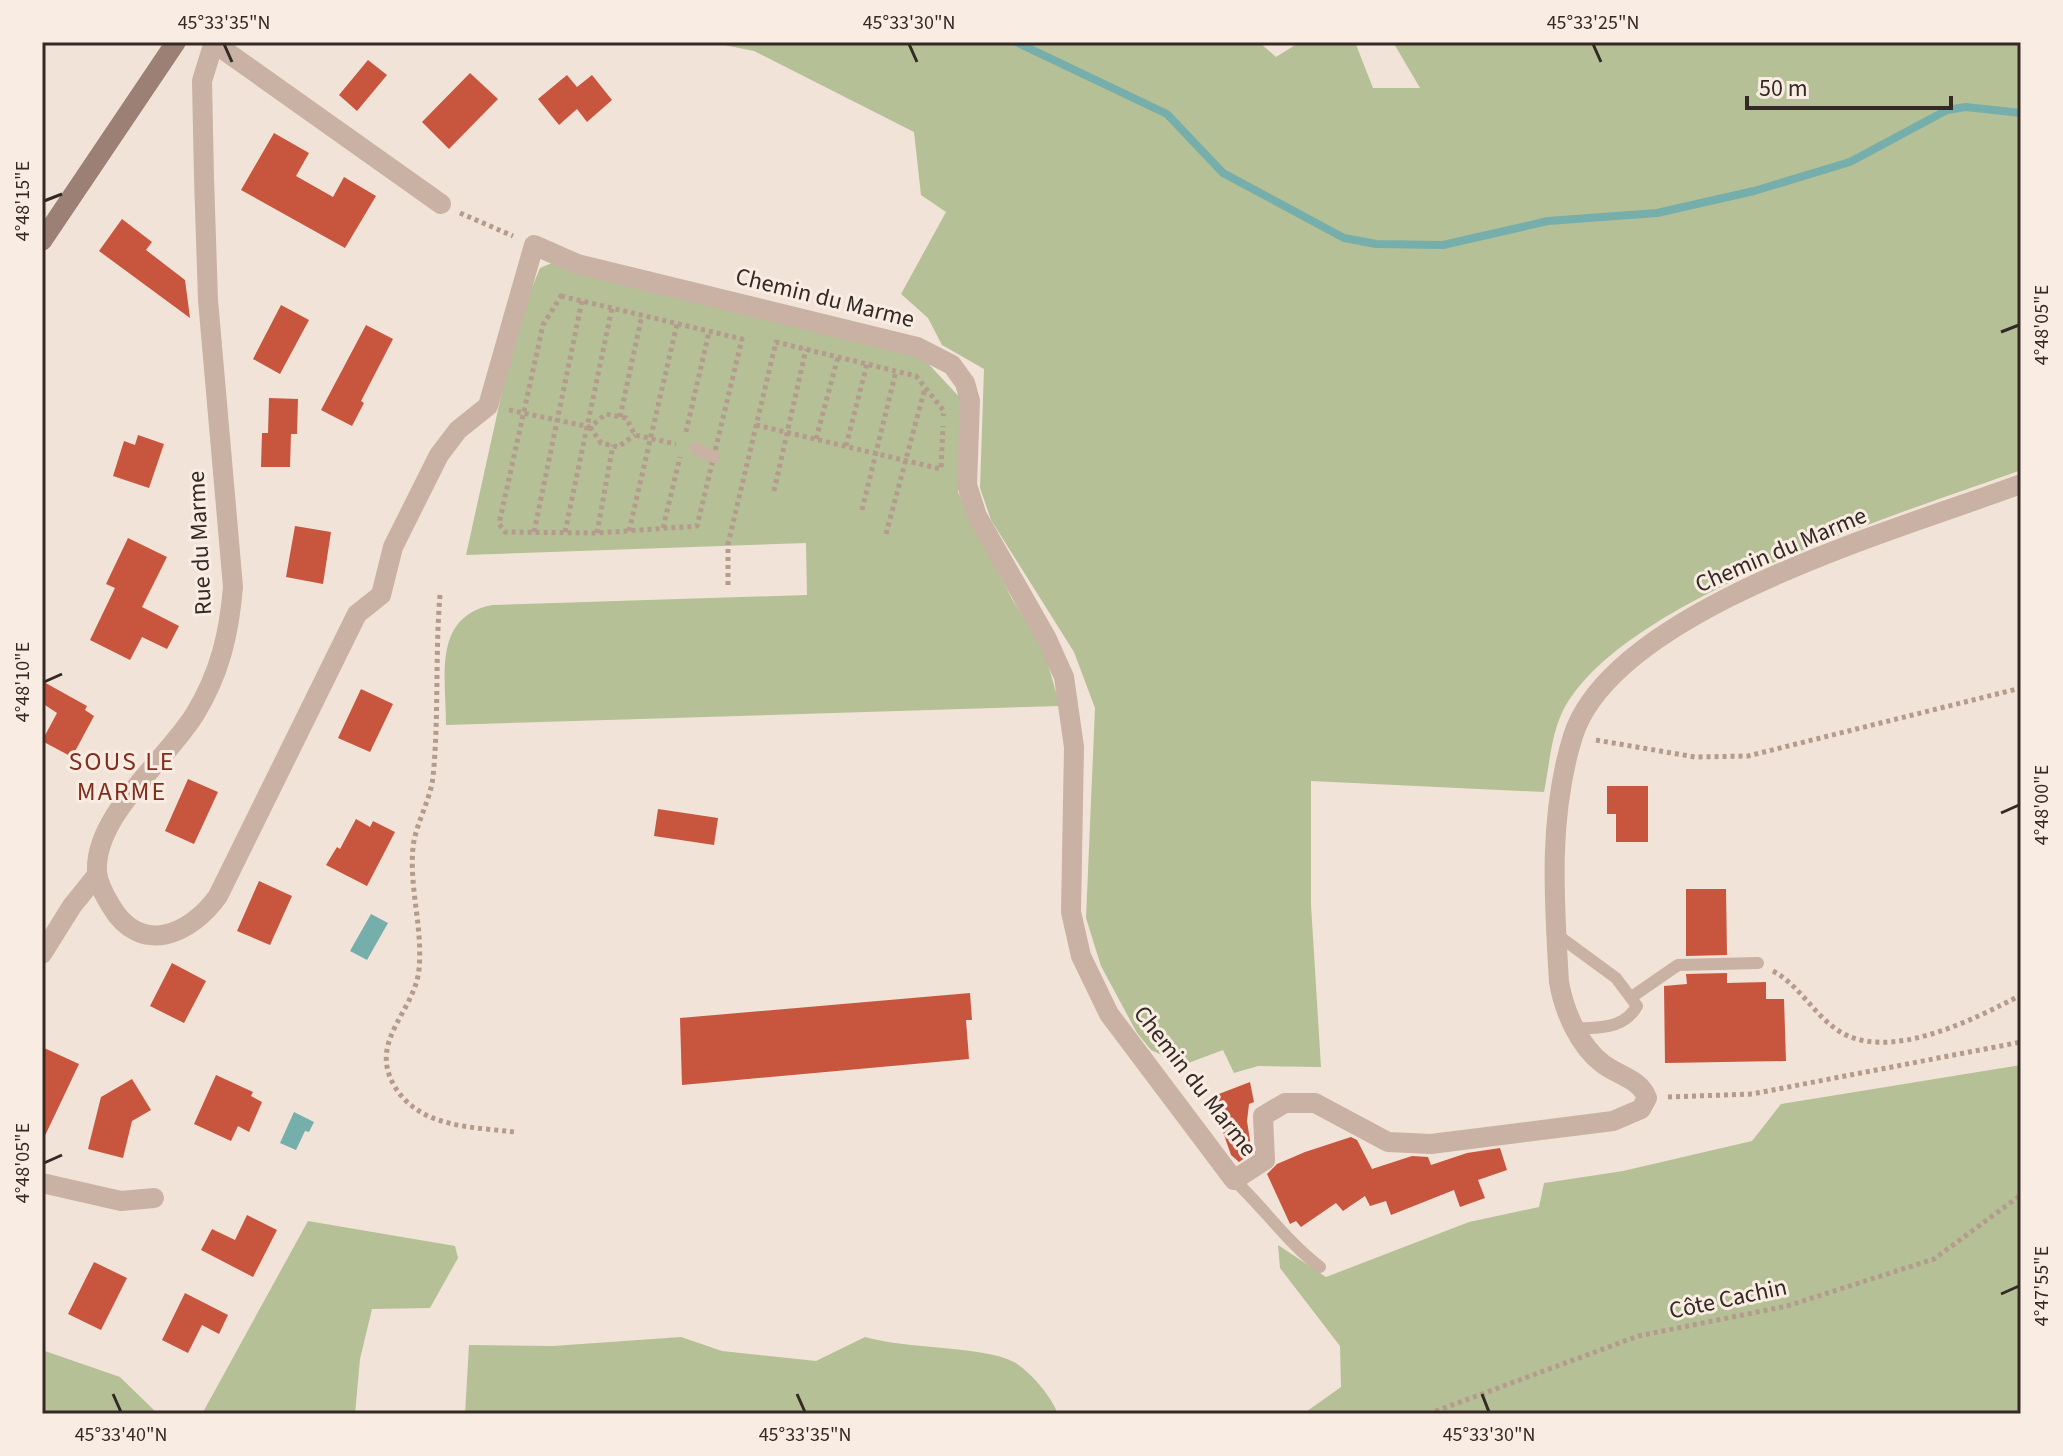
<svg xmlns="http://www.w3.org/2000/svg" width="2063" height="1456" viewBox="0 0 2063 1456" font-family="'Source Sans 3',sans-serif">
	<rect width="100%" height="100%" fill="#f1e3d7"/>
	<path fill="#b5c097" d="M 709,42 L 1259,42 L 1276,57 L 1300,42 L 1355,42 L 1373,88 L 1420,88 L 1393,42 L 2021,42 L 2021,470 C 1904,513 1614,600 1561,715 C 1551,737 1549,768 1544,792 L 1311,781 L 1311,905 L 1321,1067 L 1258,1066 L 1234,1073 L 1223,1050 L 1183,1065 L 1151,1050 L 1137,1033 L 1101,966 L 1086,918 L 1095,708 L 1074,652 L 991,520 L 980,488 L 984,369 L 942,345 L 928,318 L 901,294 L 946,212 L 921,195 L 914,132 L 754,51 Z
		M 552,263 L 922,357 L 964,402 L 958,492 L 1012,599 L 1043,647 L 1060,706 L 446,725 C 446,677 432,617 492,605 L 807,595 L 806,543 L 466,555 L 517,324 L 540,268 Z
		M 2021,1065 L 2021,1414 L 1303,1414 L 1341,1387 L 1340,1346 L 1280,1268 L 1278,1245 L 1326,1277 L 1469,1222 L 1539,1207 L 1544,1183 L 1623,1171 L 1752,1141 L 1781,1104 Z
		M 308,1221 L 455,1246 L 458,1258 L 430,1308 L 372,1309 L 360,1359 L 355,1414 L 202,1414 Z
		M 681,1337 L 722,1351 L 816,1361 L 865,1337 C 905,1349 984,1346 1014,1362 C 1031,1372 1051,1396 1058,1414 L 465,1414 L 469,1345 L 553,1346 Z
		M 42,1350 L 120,1377 L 158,1414 L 42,1414 Z"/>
	<path fill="#76aeac" d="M 371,914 L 388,923 L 367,960 L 350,951 Z
		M 294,1112 L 314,1122 L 309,1132 L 305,1131 L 296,1150 L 280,1143 Z"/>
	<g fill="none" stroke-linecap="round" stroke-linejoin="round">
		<path stroke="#76aeac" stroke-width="8" d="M 1016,42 L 1167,114 L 1223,173 L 1344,238 L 1376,244 L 1443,245 L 1548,221 L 1657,213 L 1754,191 L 1850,162 L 1947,110 L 1966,107 L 2021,113"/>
	</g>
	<path fill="#c8553e" d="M 368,60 L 387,75 L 357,111 L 339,95 Z
		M 470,73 L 498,99 L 449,149 L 422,122 Z
		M 567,75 L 577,87 L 592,75 L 612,100 L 587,122 L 577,109 L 559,125 L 538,99 Z
		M 274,133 L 309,153 L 296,176 L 333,197 L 344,177 L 376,196 L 345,248 L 241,190 Z
		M 122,219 L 152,242 L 146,250 L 185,280 L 190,318 L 99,251 Z
		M 281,305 L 309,320 L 280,374 L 253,359 Z
		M 366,325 L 393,339 L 361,401 L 364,403 L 352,426 L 321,410 Z
		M 269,398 L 298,399 L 297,434 L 291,434 L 290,467 L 261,467 L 262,433 L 268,433 Z
		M 138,435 L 164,444 L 149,488 L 113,476 L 124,441 L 135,445 Z
		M 295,526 L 331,532 L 323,584 L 286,577 Z
		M 128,538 L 167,557 L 142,607 L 179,626 L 167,649 L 142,637 L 130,660 L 90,640 L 115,588 L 106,584 Z
		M 42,681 L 87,706 L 85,710 L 94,716 L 72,757 L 42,741 L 57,713 L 42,703 Z
		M 361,689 L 393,704 L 370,752 L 338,738 Z
		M 188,779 L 218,792 L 194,844 L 165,831 Z
		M 1607,786 L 1648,786 L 1648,842 L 1616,842 L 1616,814 L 1607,814 Z
		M 658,809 L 718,818 L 714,845 L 654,836 Z
		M 356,819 L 370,827 L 373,821 L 395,832 L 367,886 L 326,865 L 337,847 L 340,849 Z
		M 259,881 L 292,896 L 270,945 L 237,931 Z
		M 1686,889 L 1726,889 L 1727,955 L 1686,956 Z
		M 172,963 L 206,981 L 184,1023 L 150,1006 Z
		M 1727,973 L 1727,983 L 1766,982 L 1766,999 L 1784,999 L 1786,1061 L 1665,1063 L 1664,986 L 1687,984 L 1686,974 Z
		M 970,993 L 972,1020 L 966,1020 L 969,1059 L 682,1085 L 680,1018 Z
		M 42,1047 L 79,1064 L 42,1142 Z
		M 216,1075 L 253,1092 L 251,1096 L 262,1102 L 249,1132 L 238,1126 L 231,1141 L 194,1124 Z
		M 132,1079 L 151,1110 L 132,1121 L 123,1158 L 88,1149 L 101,1097 Z
		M 1250,1082 L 1254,1102 L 1249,1104 L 1247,1121 L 1252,1153 L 1239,1162 L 1231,1155 L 1211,1097 Z
		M 1351,1137 L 1357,1140 L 1372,1169 L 1412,1156 L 1428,1157 L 1431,1165 L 1467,1153 L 1500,1148 L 1507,1170 L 1478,1180 L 1485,1198 L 1460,1207 L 1454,1190 L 1391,1215 L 1386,1201 L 1370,1206 L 1365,1196 L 1343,1211 L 1336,1203 L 1301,1227 L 1296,1221 L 1290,1224 L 1267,1174 L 1277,1164 L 1305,1152 Z
		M 247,1215 L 277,1230 L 253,1277 L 201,1250 L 212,1229 L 235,1240 Z
		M 94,1262 L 127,1278 L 101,1330 L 68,1314 Z
		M 185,1293 L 228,1315 L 219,1334 L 202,1325 L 188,1353 L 162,1340 Z"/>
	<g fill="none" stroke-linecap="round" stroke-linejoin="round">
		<path stroke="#b49b8d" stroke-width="5" stroke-dasharray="4 4" stroke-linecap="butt" d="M 460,213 L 513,236
			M 561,296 L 742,339 L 697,526 L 597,533 L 505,532 L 499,524 L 543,325 Z
			M 509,410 L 590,427 L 606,414 L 626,418 L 635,435 L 676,444
			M 620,417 L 642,315
			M 756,425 L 941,469 L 943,426
			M 590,427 L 601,443 L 618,447 L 635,435
			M 686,432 L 709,332
			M 816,439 L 838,357
			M 846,446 L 867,364
			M 774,491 L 806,349
			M 862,510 L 896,371
			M 663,528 L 680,457
			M 629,531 L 677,324
			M 534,532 L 582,301
			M 565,532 L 612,308
			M 597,533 L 613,445
			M 886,534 L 925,388
			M 728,585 L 728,544 L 776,342 L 916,376 L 944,411 L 943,416
			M 440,595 C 435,655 439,717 433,777 C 430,801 416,823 413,847 C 409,888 423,928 419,969 C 415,1012 367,1041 395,1087 C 420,1128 473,1127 515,1132
			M 1596,740 L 1695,757 L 1748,756 L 2021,688
			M 1773,971 C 1799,985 1812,1012 1836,1029 C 1885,1065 1975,1019 2021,995
			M 1668,1097 L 1752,1094 L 2021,1042
			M 1428,1414 L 1638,1336 L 1787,1306 L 1934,1259 L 2021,1195"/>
		<path stroke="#c9b1a3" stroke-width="12" d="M 695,448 L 714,457
			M 1556,934 L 1616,978 L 1637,1006 C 1624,1029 1601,1027 1576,1029
			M 1633,996 L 1678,965 L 1758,963
			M 1234,1180 C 1264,1208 1287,1242 1320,1267"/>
		<path stroke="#c9b1a3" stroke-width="20" d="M 214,42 L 202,81 L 204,178 L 208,300 L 233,587 C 229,634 220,673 195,714 C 166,761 94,815 97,872 C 98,884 105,896 111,906 C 141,957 191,934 218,896 L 357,614 L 381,595 L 393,547 L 439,455 L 458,430 L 488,406 L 534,245 L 577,264 L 917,347 L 952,365 L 965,383 L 970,401 L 967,485 L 977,516 L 1047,639 L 1064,677 L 1074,747 L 1071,912 L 1081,956 L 1109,1014 L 1234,1180 L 1265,1160 L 1263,1116 L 1285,1103 L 1315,1103 L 1388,1142 L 1431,1144 L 1613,1121 L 1641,1109 L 1647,1098 C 1640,1079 1619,1076 1603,1064 C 1579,1046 1564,1011 1559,982 C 1554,899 1548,816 1573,736 C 1614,608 1903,528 2021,484
			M 214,43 L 441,204
			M 42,954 L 72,906 L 97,875
			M 42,1183 L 121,1201 L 154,1198"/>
		<path stroke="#9c8075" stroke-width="20" d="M 42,241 L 176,42"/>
	</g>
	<path fill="none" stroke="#342925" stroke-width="3" d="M 224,44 L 232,62M 909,44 L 917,62M 1593,44 L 1601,62M 44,201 L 62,194M 2001,332 L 2019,325M 44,682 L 62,674M 2001,813 L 2019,805M 44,1163 L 62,1155M 2001,1294 L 2019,1286M 113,1394 L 121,1412M 797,1394 L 805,1412M 1482,1394 L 1489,1412"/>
	<g text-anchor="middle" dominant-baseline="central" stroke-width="6" stroke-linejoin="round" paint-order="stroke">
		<g font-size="24" fill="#342925" stroke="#f9ede3">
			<text transform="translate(825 298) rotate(14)">Chemin du Marme</text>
			<text transform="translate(200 543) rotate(-93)">Rue du Marme</text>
			<text transform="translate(1781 550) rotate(-23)">Chemin du Marme</text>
			<text transform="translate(1195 1081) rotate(52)">Chemin du Marme</text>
			<text transform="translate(1728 1299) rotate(-12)">Côte Cachin</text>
		</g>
		<g font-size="26" letter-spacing="2" fill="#832e1d" stroke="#f9ede3">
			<text x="122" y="761">SOUS LE<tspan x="122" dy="30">MARME</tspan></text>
		</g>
	</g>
	<rect width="2063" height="1456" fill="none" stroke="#f9ede3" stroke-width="88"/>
	<path d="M1747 96v12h204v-12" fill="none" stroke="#342925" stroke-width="4"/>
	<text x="1759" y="96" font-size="24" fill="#342925" stroke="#f9ede3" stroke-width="6" paint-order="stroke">50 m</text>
	<rect x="44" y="44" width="1975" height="1368" fill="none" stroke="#342925" stroke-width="3"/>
	<g font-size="20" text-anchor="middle" fill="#342925">
		<text x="224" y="29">45°33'35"N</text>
		<text x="909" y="29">45°33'30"N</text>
		<text x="1593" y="29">45°33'25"N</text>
		<text transform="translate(22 201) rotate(-90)" y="7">4°48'15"E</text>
		<text transform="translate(2041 325) rotate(-90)" y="7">4°48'05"E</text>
		<text transform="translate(22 682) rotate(-90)" y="7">4°48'10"E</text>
		<text transform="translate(2041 805) rotate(-90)" y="7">4°48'00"E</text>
		<text transform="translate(22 1163) rotate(-90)" y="7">4°48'05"E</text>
		<text transform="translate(2041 1286) rotate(-90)" y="7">4°47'55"E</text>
		<text x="121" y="1441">45°33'40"N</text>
		<text x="805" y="1441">45°33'35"N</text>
		<text x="1489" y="1441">45°33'30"N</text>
	</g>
</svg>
